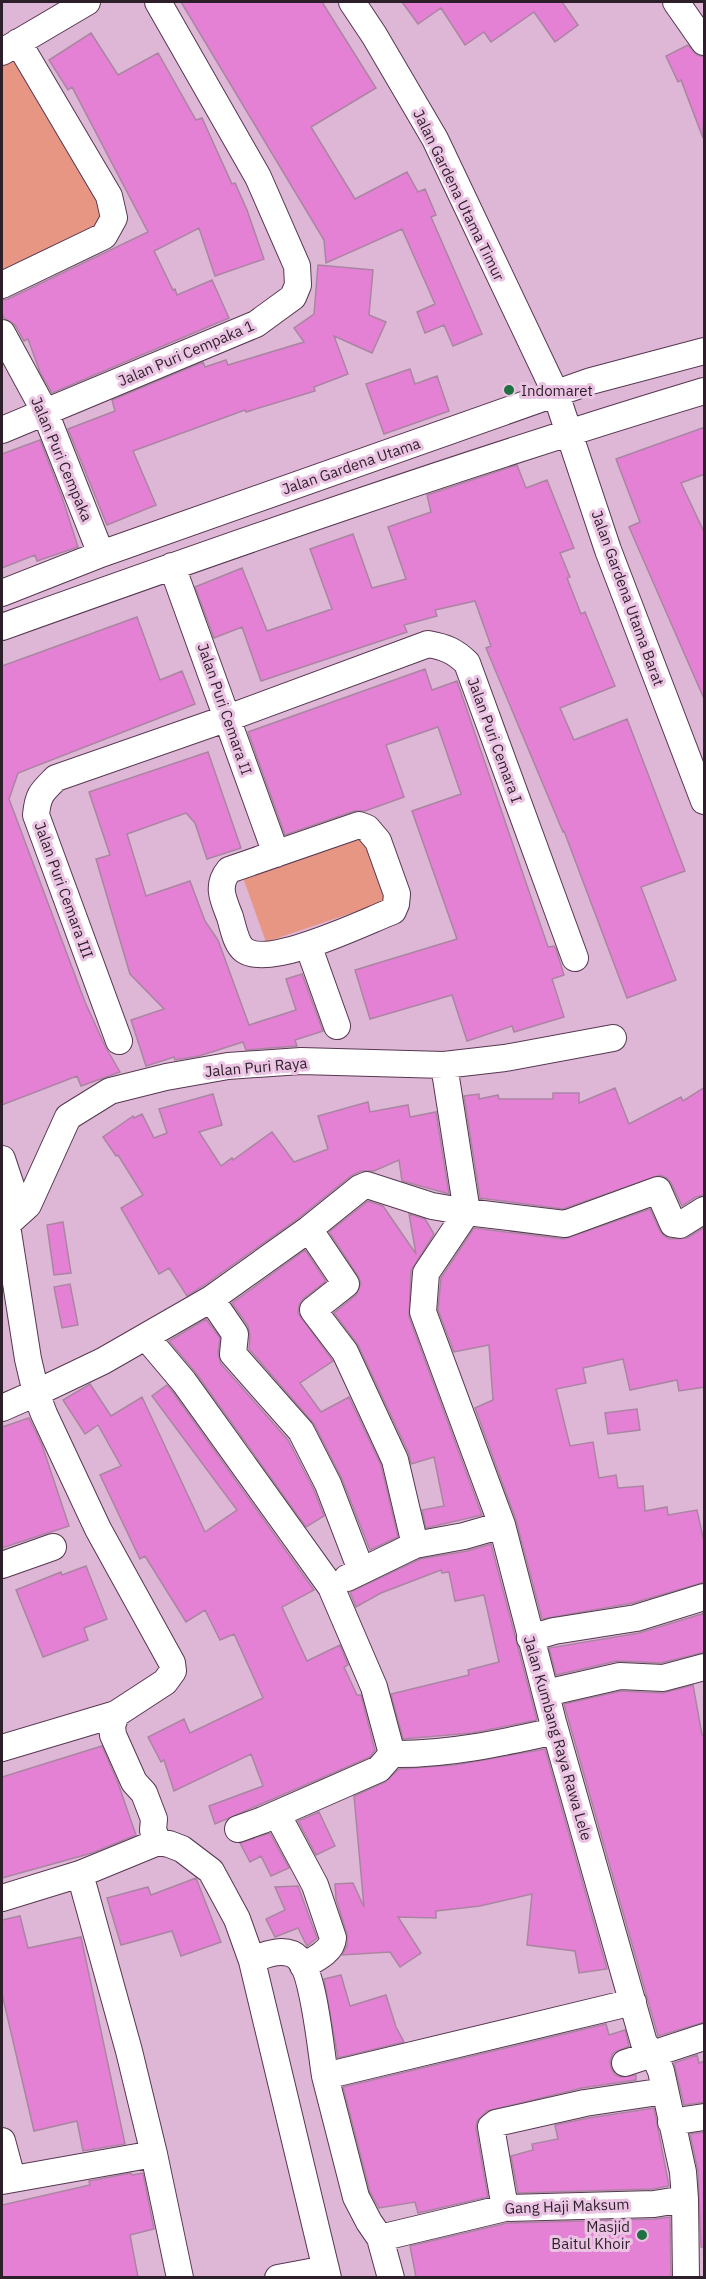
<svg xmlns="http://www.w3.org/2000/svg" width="706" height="2279" viewBox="0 0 706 2279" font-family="'IBM Plex Sans',sans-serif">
	<rect width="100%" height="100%" fill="#deb7d6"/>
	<path fill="#e79684" d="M 16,49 L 105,206 L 100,227 L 2,273 L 2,57 Z
		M 371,830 L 396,898 L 266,942 L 241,872 Z"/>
	<path fill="#e481d4" stroke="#aa85a2" stroke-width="1.5" d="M 181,2 L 322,2 L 376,88 L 311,127 L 355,199 L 407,172 L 418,192 L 425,189 L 436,215 L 431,217 L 482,334 L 453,346 L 444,325 L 425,333 L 417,312 L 435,304 L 402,229 L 326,263 L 324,240 Z
		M 402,2 L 562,2 L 578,25 L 555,42 L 534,12 L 491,42 L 484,32 L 465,45 L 441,8 L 418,24 Z
		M 91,33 L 118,75 L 158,53 L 196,120 L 202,118 L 232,184 L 235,183 L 247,210 L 264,259 L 215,276 L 199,228 L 154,251 L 173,290 L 175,289 L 177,295 L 212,280 L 229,318 L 52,393 L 40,372 L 28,339 L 24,341 L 15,325 L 4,318 L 2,313 L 2,300 L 8,299 L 148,232 L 72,87 L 68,90 L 49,60 Z
		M 688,45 L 697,55 L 705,57 L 703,138 L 681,80 L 678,82 L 666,56 Z
		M 318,265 L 373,270 L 369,315 L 386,322 L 372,353 L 334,336 L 348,374 L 314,387 L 315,391 L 246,412 L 245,410 L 133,451 L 156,505 L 107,525 L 68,429 L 115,411 L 112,400 L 203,362 L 205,367 L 226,360 L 228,365 L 304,342 L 294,328 L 314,314 Z
		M 410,369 L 415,384 L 437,376 L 449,411 L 384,434 L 366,384 Z
		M 705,427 L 705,474 L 681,483 L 705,534 L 705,701 L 629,527 L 640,522 L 616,459 Z
		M 40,440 L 62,497 L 78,547 L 37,561 L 35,555 L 2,568 L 2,454 Z
		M 517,465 L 526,488 L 547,480 L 574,548 L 560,553 L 570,577 L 567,578 L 581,614 L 585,612 L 615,686 L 560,708 L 574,740 L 627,719 L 685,871 L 641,887 L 676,980 L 627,998 L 564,831 L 563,832 L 486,648 L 491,646 L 475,601 L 435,610 L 437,616 L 404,625 L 407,632 L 261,681 L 242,627 L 214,638 L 195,587 L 242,568 L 267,631 L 332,609 L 310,549 L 353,534 L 372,588 L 406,579 L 388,527 L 431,512 L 427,495 Z
		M 137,617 L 160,680 L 182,671 L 195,704 L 18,773 L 9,799 L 85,1002 L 105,1046 L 120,1072 L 81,1086 L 77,1076 L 2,1105 L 2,666 Z
		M 425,669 L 432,690 L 457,681 L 548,947 L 554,946 L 556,949 L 564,975 L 552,979 L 564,1017 L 514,1032 L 512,1026 L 467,1041 L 452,995 L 370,1019 L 355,970 L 457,939 L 412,811 L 461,794 L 438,727 L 386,745 L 404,797 L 365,811 L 354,811 L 285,835 L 248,732 Z
		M 208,752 L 241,848 L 207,859 L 195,823 L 186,813 L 127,834 L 146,896 L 190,881 L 205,921 L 218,940 L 249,1025 L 296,1010 L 286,979 L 302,974 L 323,1031 L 295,1040 L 297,1046 L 246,1050 L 243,1042 L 199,1056 L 175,1060 L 174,1057 L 146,1066 L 131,1020 L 164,1009 L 130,974 L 96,859 L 110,855 L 89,792 Z
		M 705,1087 L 705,1195 L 696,1197 L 682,1206 L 671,1183 L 667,1178 L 660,1175 L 563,1209 L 480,1198 L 464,1096 L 479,1094 L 479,1099 L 498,1095 L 499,1099 L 553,1099 L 553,1093 L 579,1093 L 579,1103 L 615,1088 L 629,1124 L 681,1097 L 683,1101 Z
		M 213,1094 L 222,1125 L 199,1132 L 221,1166 L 232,1158 L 233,1160 L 272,1132 L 294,1162 L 328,1149 L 318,1116 L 368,1102 L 370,1112 L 408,1105 L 410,1117 L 436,1112 L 449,1194 L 402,1181 L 399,1160 L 374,1171 L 361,1171 L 351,1176 L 300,1217 L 203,1286 L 187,1296 L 169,1268 L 159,1274 L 121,1208 L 143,1195 L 118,1155 L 116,1156 L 103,1137 L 133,1116 L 134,1118 L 142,1114 L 154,1138 L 167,1133 L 159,1109 Z
		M 368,1201 L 383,1206 L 416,1254 L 409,1214 L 425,1219 L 434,1234 L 411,1271 L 409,1317 L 482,1515 L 426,1528 L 422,1510 L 444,1506 L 434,1457 L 411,1464 L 409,1454 L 358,1345 L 334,1313 L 356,1295 L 361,1283 L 358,1276 L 329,1232 Z
		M 650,1209 L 660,1231 L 664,1236 L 670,1239 L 687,1238 L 705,1227 L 705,1387 L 679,1391 L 677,1380 L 630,1390 L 623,1359 L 583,1368 L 586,1383 L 556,1389 L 570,1446 L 593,1442 L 599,1478 L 616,1475 L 618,1488 L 643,1486 L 645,1511 L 667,1507 L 668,1515 L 697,1510 L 705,1546 L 705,1582 L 633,1603 L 542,1619 L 516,1520 L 475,1408 L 493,1400 L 489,1345 L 454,1352 L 438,1310 L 441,1278 L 474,1228 L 564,1239 Z
		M 63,1222 L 71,1273 L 54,1275 L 47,1225 Z
		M 305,1250 L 326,1281 L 303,1299 L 299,1305 L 298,1313 L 333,1361 L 300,1383 L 321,1412 L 349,1397 L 381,1465 L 398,1537 L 370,1550 L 342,1479 L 314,1424 L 249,1349 L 250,1335 L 248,1326 L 232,1303 Z
		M 70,1284 L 78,1325 L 62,1328 L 54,1287 Z
		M 206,1319 L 220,1338 L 218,1353 L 221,1364 L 288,1440 L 314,1490 L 324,1516 L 306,1527 L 196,1373 L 169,1341 Z
		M 90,1384 L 111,1416 L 142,1397 L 205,1532 L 237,1510 L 152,1396 L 167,1385 L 172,1391 L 314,1590 L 282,1607 L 307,1661 L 340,1645 L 348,1665 L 344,1667 L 357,1695 L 361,1695 L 375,1750 L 370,1757 L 215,1824 L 209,1806 L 263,1786 L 251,1754 L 174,1791 L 164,1760 L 161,1762 L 148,1737 L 184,1719 L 190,1733 L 263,1698 L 234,1634 L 220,1640 L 205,1610 L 186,1622 L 145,1556 L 140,1559 L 100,1475 L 121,1466 L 98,1425 L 85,1434 L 63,1400 Z
		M 637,1409 L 640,1430 L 608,1434 L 605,1413 Z
		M 29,1418 L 42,1445 L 69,1526 L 2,1548 L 2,1427 Z
		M 491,1544 L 537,1720 L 472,1733 L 403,1739 L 391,1694 L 469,1675 L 468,1670 L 499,1662 L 484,1595 L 455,1601 L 449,1572 L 442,1573 L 441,1570 L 381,1593 L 356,1607 L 350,1592 L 420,1559 L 467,1551 Z
		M 86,1566 L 107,1619 L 84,1628 L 88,1640 L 43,1657 L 16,1590 L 61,1572 L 62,1575 Z
		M 705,1613 L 705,1652 L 661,1663 L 617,1661 L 556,1675 L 549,1648 L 639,1633 Z
		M 693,1685 L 702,1735 L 705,1735 L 705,2022 L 658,2036 L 564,1704 L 621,1691 L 663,1693 Z
		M 102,1746 L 118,1783 L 136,1835 L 92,1853 L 2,1878 L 2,1777 Z
		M 545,1749 L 607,1969 L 579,1973 L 575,1951 L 527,1945 L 532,1894 L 480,1906 L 436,1911 L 436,1918 L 398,1917 L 421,1953 L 400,1967 L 390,1952 L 342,1955 L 347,1946 L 347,1934 L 336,1899 L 335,1884 L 353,1883 L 364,1907 L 354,1796 L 385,1782 L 399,1769 L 455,1765 Z
		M 319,1812 L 335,1846 L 316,1855 L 298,1821 Z
		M 270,1833 L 289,1868 L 271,1876 L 261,1856 L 250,1862 L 240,1843 Z
		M 196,1878 L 221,1942 L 181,1956 L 172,1931 L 121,1945 L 107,1898 L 148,1887 L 151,1895 Z
		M 298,1886 L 317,1938 L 307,1946 L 298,1928 L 275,1937 L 266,1919 L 285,1910 L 275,1887 Z
		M 20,1916 L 28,1948 L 81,1937 L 125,2144 L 83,2151 L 77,2121 L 34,2131 L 2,1994 L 2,1920 Z
		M 341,1975 L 350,2006 L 386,1995 L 396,2027 L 404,2042 L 338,2058 L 324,1979 Z
		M 606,2024 L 609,2035 L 625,2030 L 629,2046 L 613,2053 L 610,2061 L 611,2068 L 615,2075 L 621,2077 L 636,2075 L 636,2080 L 582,2088 L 487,2111 L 477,2121 L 476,2129 L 488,2197 L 418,2213 L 415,2202 L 379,2208 L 370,2192 L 343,2087 Z
		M 697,2055 L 699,2063 L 705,2061 L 705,2102 L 684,2105 L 674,2063 Z
		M 654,2108 L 669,2186 L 653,2189 L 518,2193 L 511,2156 L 533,2150 L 532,2144 L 558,2139 L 555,2125 L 588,2118 Z
		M 705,2132 L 705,2247 L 701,2247 L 698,2171 L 690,2134 Z
		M 131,2173 L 132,2175 L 143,2173 L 154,2229 L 130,2235 L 138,2277 L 2,2277 L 2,2205 L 90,2185 L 89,2181 Z
		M 670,2217 L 671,2277 L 416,2277 L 410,2246 L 507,2223 L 654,2219 Z"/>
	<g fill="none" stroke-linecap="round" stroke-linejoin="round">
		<defs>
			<path id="street" d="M 352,2 L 374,35 L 435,139 L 556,394 L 608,550 L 704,801
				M 676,2 L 704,42
				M 2,52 L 87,2
				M 2,285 L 104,236 L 114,218 L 109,196 L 18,42
				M 2,333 L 45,412 L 101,554
				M 2,430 L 256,324 L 293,297 L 298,285 L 297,266 L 258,177 L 158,2
				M 172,566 L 276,854
				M 2,593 L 101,554 L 591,381 L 704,351
				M 2,627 C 234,544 468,462 704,391
				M 359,825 L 367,828 L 378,841 L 397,894 L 396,904 L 393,911 C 364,922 270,969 244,950 C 236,944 233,927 230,917 C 223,899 216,886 229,870 Z
				M 308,945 L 337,1026
				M 119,1041 L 36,815 C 38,794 42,792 56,778 L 228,718 L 428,644 C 445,647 455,651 467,663 L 575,958
				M 444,1065 L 467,1212 L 426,1273 L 423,1312 L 502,1525 L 553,1722 L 644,2043 L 654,2055 L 661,2071 L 683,2172 L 685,2199 L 686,2278
				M 2,1159 L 12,1189 L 5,1213 L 28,1359 L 36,1393 L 44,1414 L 98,1529 L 172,1663 L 173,1671 L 165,1682 L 116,1714 L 2,1748
				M 7,1224 L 28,1205 L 68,1117 L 110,1091 L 166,1077 L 228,1066 L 301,1061 L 444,1065 L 505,1058 L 613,1038
				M 309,1229 L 346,1284 L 313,1310 L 345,1352 L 395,1460 L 415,1545
				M 211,1299 L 235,1334 L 233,1354 L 301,1431 L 328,1484 L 361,1570
				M 146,1337 L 184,1382 L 331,1587 L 374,1687 L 392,1754 L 379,1769 L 263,1820 L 238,1829
				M 2,1408 L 36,1393 L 103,1361 L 211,1299 L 309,1229 L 360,1188 L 367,1185 L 432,1206 L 467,1212 L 565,1224 L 658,1190 L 673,1224 L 680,1225 L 704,1210
				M 2,1565 L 53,1547
				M 347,1578 L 415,1545 L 464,1536 L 502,1525
				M 530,1638 L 554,1631 L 636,1618 L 704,1597
				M 546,1693 L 620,1676 L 663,1678 L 704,1667
				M 116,1714 L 112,1726 L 113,1735 L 134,1782 L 144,1793 L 154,1819 L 153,1830 L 158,1842
				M 392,1754 C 446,1755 502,1743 555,1731
				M 277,1814 L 315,1885 L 333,1938 C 332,1952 315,1959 303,1966
				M 80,1874 L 129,2051 L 154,2154 L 180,2278
				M 2,1898 L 80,1874 L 158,1842 L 169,1844 L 182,1849 L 211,1871 L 237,1919 L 252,1961 L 328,2278
				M 252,1961 C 264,1954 287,1946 299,1959 C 314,1974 321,2052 325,2076 L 633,2002
				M 625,2063 L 704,2037
				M 325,2076 L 356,2197 L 369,2222 L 380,2238 L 391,2278
				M 671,2122 L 704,2117
				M 2,2141 L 12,2178
				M 2,2181 L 154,2154
				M 505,2208 L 491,2127 L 496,2123 L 585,2103 L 665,2091
				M 380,2238 L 505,2208 L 654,2204 L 685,2199
				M 278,2278 L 326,2269"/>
		</defs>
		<use href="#street" stroke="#573751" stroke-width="28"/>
		<use href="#street" stroke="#fff" stroke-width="26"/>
	</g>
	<g fill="#207141" stroke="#ebc4e3" stroke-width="2">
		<circle cx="509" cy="390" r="6"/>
		<circle cx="642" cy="2235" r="6"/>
	</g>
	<g text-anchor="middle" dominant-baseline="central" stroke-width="6" stroke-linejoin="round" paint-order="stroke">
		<g font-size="15" fill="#2d1f2a" stroke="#ebc4e3">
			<text transform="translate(459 195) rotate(64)">Jalan Gardena Utama Timur</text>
			<text transform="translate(186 353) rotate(-23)">Jalan Puri Cempaka 1</text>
			<text transform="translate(62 459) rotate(67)">Jalan Puri Cempaka</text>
			<text transform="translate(351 466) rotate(-19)">Jalan Gardena Utama</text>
			<text transform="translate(628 598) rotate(70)">Jalan Gardena Utama Barat</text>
			<text transform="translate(225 709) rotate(71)">Jalan Puri Cemara II</text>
			<text transform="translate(495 740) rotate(70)">Jalan Puri Cemara I</text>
			<text transform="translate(64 890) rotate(70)">Jalan Puri Cemara III</text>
			<text transform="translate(256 1067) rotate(-5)">Jalan Puri Raya</text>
			<text transform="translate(558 1738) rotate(74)">Jalan Kumbang Raya Rawa Lele</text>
			<text transform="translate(567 2206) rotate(-2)">Gang Haji Maksum</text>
		</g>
		<g font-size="15" fill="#2d1f2a" stroke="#ebc4e3" text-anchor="start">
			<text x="521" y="390">Indomaret</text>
			<text x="630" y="2226" text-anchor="end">Masjid<tspan x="630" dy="17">Baitul Khoir</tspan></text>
		</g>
	</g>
	<rect width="706" height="2279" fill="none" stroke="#2d1f2a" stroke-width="6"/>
</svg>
